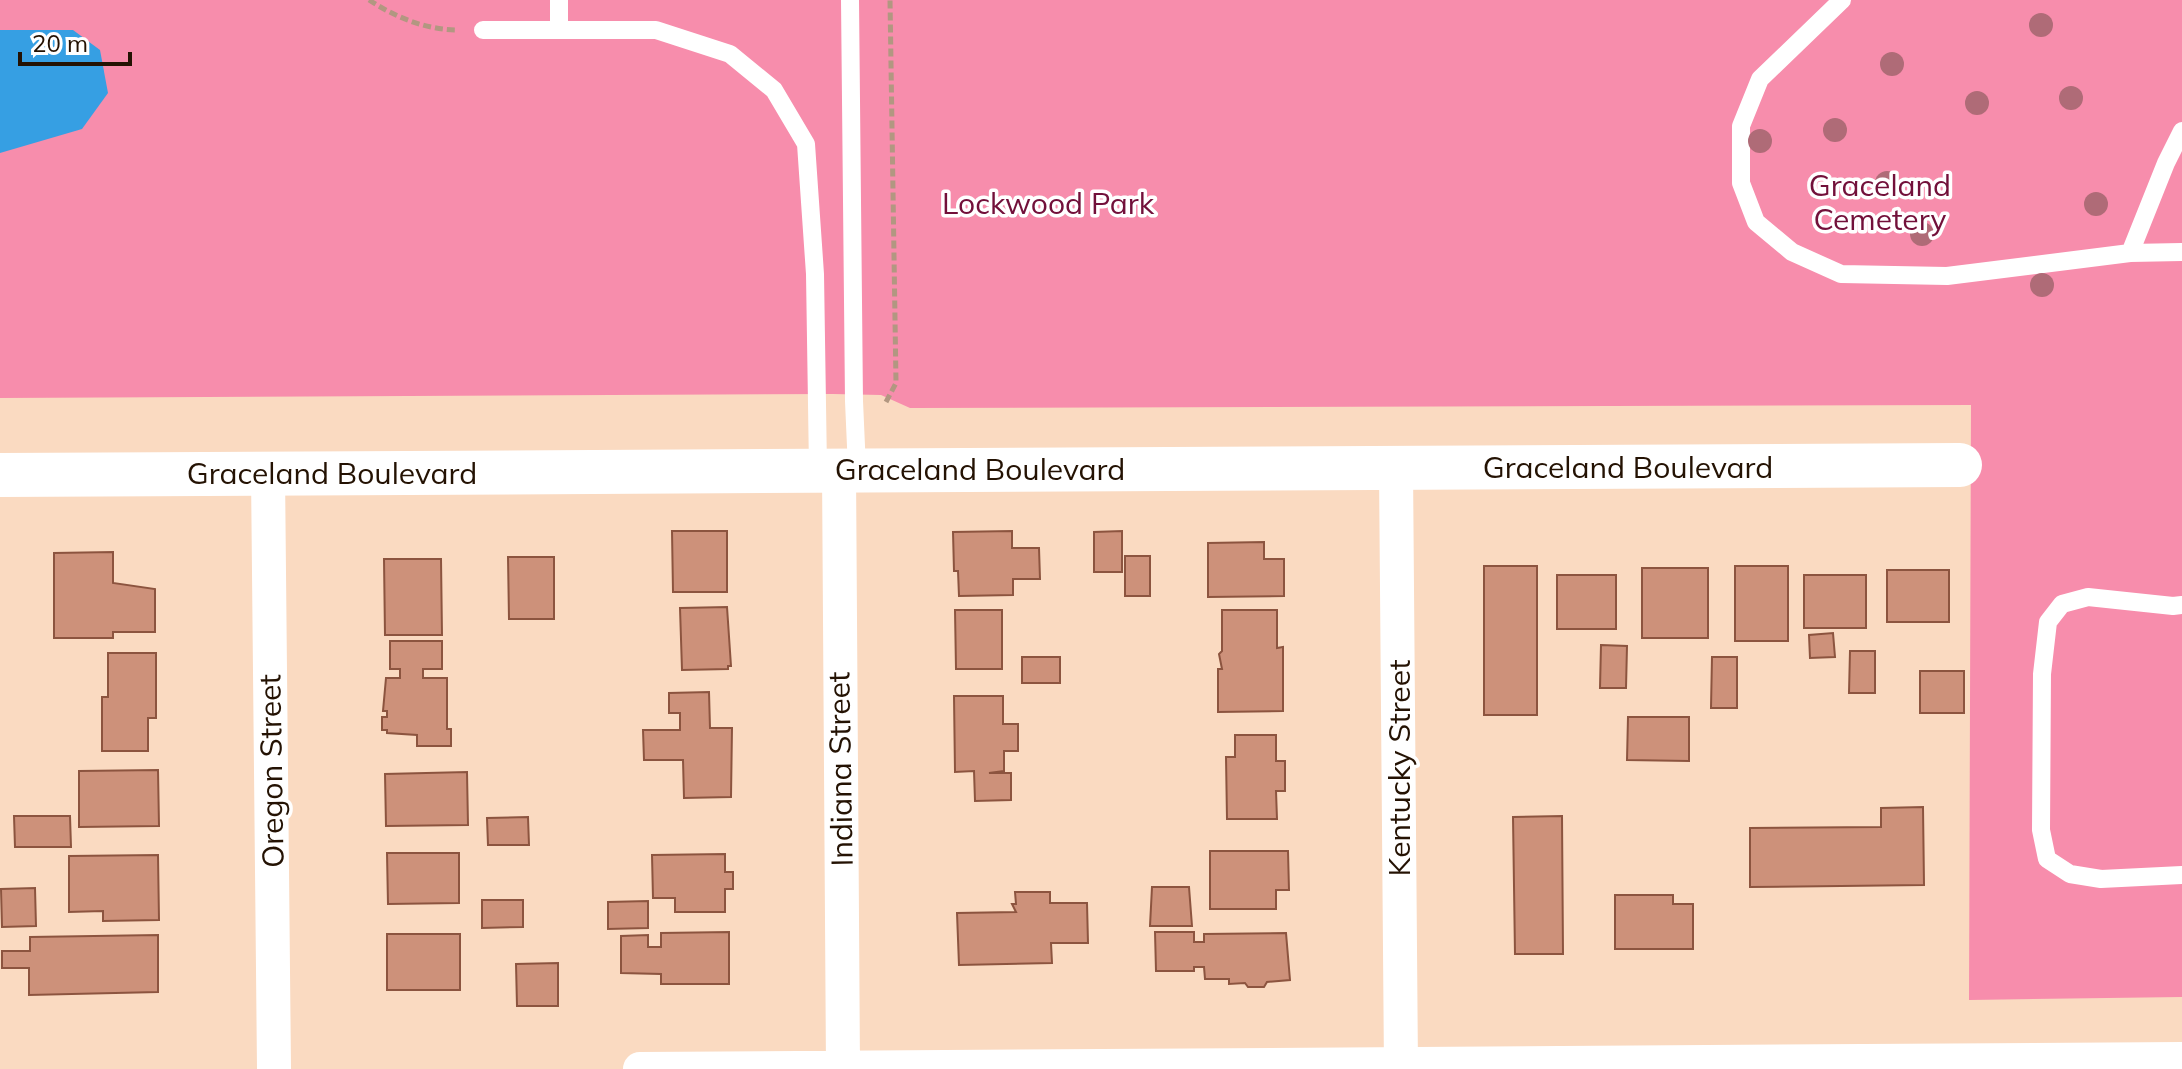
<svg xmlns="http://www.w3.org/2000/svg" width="2182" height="1069" viewBox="0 0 2182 1069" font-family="Mulish,sans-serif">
	<rect width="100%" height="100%" fill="#fadac1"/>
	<path fill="#f78dac" d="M 0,0 L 2182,0 L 2182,997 L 1969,1000 L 1971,405 L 910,408 L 881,395 L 833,394 L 0,398 Z"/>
	<path fill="#369fe3" d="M 0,30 L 73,30 L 100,50 L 108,93 L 82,129 L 0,153 Z"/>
	<path fill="#cd917a" stroke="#8c543f" stroke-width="2" d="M 672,531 L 727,531 L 727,592 L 673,592 Z
		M 1012,531 L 1012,548 L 1039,548 L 1040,579 L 1013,579 L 1013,595 L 959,596 L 958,571 L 954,571 L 953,532 Z
		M 1122,531 L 1122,572 L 1094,572 L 1094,532 Z
		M 1264,542 L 1264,559 L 1284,559 L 1284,596 L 1208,597 L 1208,543 Z
		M 113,552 L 113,583 L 155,589 L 155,632 L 113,632 L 113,638 L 54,638 L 54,553 Z
		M 1125,556 L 1150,556 L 1150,596 L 1125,596 Z
		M 508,557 L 554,557 L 554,619 L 509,619 Z
		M 384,559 L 441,559 L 442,635 L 385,635 Z
		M 1484,566 L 1537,566 L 1537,715 L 1484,715 Z
		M 1735,566 L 1788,566 L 1788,641 L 1735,641 Z
		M 1642,568 L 1708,568 L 1708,638 L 1642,638 Z
		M 1887,570 L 1949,570 L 1949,622 L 1887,622 Z
		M 1557,575 L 1616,575 L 1616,629 L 1557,629 Z
		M 1804,575 L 1866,575 L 1866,628 L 1804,628 Z
		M 727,607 L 731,666 L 728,666 L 728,669 L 682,670 L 680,608 Z
		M 955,610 L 1002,610 L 1002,669 L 956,669 Z
		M 1222,610 L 1277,610 L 1277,648 L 1283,647 L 1283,711 L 1218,712 L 1218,669 L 1222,669 L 1219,654 L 1222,651 Z
		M 1833,633 L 1835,657 L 1810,658 L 1809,635 Z
		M 390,641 L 442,641 L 442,669 L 423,669 L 423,678 L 447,678 L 447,729 L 451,729 L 451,746 L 417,746 L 417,735 L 387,733 L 387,730 L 382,730 L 382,717 L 387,717 L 387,711 L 383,711 L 386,678 L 400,678 L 400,669 L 390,669 Z
		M 1601,645 L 1627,646 L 1626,688 L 1600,688 Z
		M 1850,651 L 1875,651 L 1875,693 L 1849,693 Z
		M 108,653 L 156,653 L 156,718 L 148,718 L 148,751 L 102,751 L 102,697 L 108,697 Z
		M 1022,657 L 1060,657 L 1060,683 L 1022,683 Z
		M 1712,657 L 1737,657 L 1737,708 L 1711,708 Z
		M 1920,671 L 1964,671 L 1964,713 L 1920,713 Z
		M 709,692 L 710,728 L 732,728 L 731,797 L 684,798 L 683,760 L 644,760 L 643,730 L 680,730 L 680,713 L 669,713 L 669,693 Z
		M 954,696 L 1003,696 L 1003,724 L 1018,724 L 1018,751 L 1004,751 L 1004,771 L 989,773 L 1011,773 L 1011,800 L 975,801 L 974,771 L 955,772 Z
		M 1628,717 L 1689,717 L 1689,761 L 1627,760 Z
		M 1235,735 L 1276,735 L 1276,761 L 1285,761 L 1285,791 L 1276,791 L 1277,819 L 1227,819 L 1226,757 L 1235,757 Z
		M 158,770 L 159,826 L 79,827 L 79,771 Z
		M 467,772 L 468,825 L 386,826 L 385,774 Z
		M 1923,807 L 1924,885 L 1750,887 L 1750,828 L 1881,827 L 1881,808 Z
		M 14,816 L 70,816 L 71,847 L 15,847 Z
		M 1562,816 L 1563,954 L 1515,954 L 1513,817 Z
		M 528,817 L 529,845 L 488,845 L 487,818 Z
		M 1210,851 L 1288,851 L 1289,890 L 1276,890 L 1276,909 L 1210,909 Z
		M 387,853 L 459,853 L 459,903 L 388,904 Z
		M 725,854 L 725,872 L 733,872 L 733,889 L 725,889 L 725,912 L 675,912 L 675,898 L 653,898 L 652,855 Z
		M 158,855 L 159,920 L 103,921 L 103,911 L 69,912 L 69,856 Z
		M 1152,887 L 1189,887 L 1192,926 L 1150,926 Z
		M 35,888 L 36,926 L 2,927 L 1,889 Z
		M 1015,892 L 1050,892 L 1050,903 L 1087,903 L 1088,943 L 1051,943 L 1052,963 L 959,965 L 957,913 L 1016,912 L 1012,904 L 1016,904 Z
		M 1615,895 L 1673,895 L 1673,904 L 1693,904 L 1693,949 L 1615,949 Z
		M 482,900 L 523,900 L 523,927 L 482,928 Z
		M 648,901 L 648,928 L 608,929 L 608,902 Z
		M 729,932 L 729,984 L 661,984 L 661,974 L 621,973 L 621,936 L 648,935 L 648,947 L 661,947 L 661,933 Z
		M 1155,932 L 1194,932 L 1194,942 L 1204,942 L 1204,934 L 1286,933 L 1290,980 L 1267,982 L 1264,987 L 1248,987 L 1245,983 L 1229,984 L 1229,979 L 1205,979 L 1204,967 L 1194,967 L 1194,971 L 1156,971 Z
		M 387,934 L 460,934 L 460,990 L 387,990 Z
		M 158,935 L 158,992 L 29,995 L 29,968 L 2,968 L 2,951 L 30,951 L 30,937 Z
		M 558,963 L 558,1006 L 517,1006 L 516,964 Z"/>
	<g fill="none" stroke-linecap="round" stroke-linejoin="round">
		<path stroke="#b29781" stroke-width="5" stroke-dasharray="8 4" stroke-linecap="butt" d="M 369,0 C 395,17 426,30 458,30
			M 886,402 L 896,383 L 890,0"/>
		<path stroke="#fff" stroke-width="18" d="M 559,0 L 559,30 L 656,30 L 730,54 L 774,90 L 806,144 L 815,274 L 818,469
			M 850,0 L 854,401 L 857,469
			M 1842,0 L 1760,79 L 1741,126 L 1741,183 L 1756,222 L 1792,252 L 1841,274 L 1947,276 L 2130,253 L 2182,252
			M 483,30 L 559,30
			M 2130,253 L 2166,163 L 2182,131
			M 2182,605 L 2173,606 L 2088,597 L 2062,604 L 2048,622 L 2042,674 L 2041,830 L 2047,859 L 2070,874 L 2101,879 L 2182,875"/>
		<path stroke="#fff" stroke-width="34" d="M 1396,468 L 1401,1069
			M 839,469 L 843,1069
			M 268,473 L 274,1069
			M 640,1069 L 2182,1059"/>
		<path stroke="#fff" stroke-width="44" d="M 0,475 L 1960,465"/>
	</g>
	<g fill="#af6b77">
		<circle cx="2041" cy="25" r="12"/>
		<circle cx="1892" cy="64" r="12"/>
		<circle cx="2071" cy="98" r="12"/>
		<circle cx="1977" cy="103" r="12"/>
		<circle cx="1835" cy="130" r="12"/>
		<circle cx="1760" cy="141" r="12"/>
		<circle cx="1887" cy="183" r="12"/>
		<circle cx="2096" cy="204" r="12"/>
		<circle cx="1922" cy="234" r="12"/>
		<circle cx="2042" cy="285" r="12"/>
	</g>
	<g text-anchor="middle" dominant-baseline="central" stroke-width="7" stroke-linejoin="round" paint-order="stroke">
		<g font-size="30" fill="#72103a" stroke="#fff">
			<text x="1880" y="185">Graceland<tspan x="1880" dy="34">Cemetery</tspan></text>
			<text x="1048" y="203">Lockwood Park</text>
		</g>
		<g font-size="30" fill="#241203" stroke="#fff">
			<text x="1628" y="467">Graceland Boulevard</text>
			<text x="980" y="469">Graceland Boulevard</text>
			<text x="332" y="473">Graceland Boulevard</text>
			<text transform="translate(1399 768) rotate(-90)">Kentucky Street</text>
			<text transform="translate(840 769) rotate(-91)">Indiana Street</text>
			<text transform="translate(271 771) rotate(-91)">Oregon Street</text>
		</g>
	</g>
	<path d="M20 52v12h110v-12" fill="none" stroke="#241203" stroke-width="4"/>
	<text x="32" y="52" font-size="24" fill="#241203" stroke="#ffffff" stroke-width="6" paint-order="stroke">20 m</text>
</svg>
